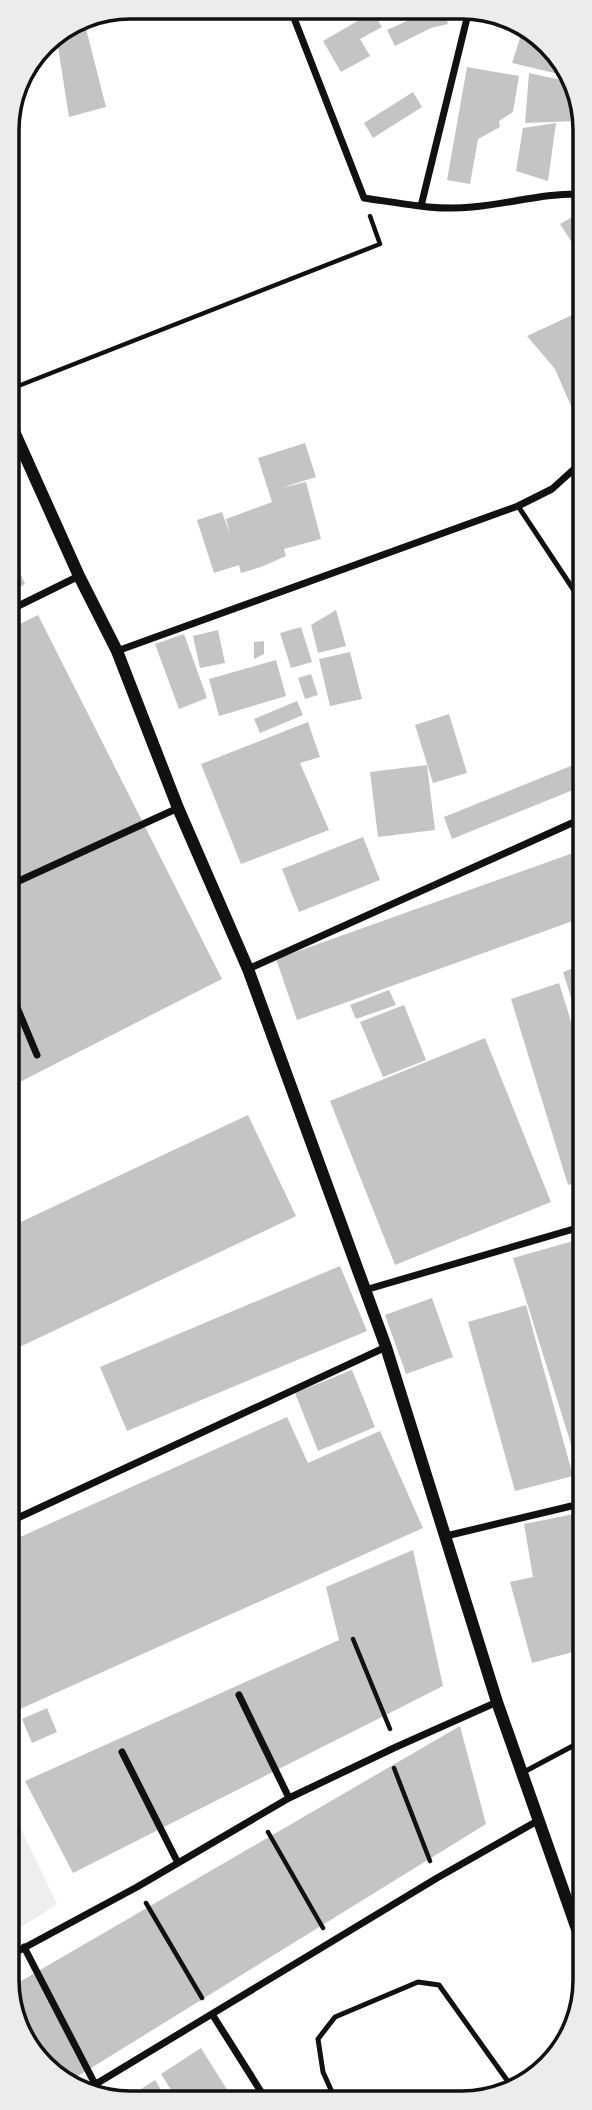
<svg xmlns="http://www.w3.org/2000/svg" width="592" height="2110" viewBox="0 0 592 2110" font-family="'Zilla Slab',serif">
	<rect width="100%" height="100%" fill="#fff"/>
	<path fill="#eee" d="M 9,1804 L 57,1904 L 9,1935 Z"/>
	<path fill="#c4c4c4" d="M 444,10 L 448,24 L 431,28 L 395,46 L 387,30 L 420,15 Z
		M 373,12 L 382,27 L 360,39 L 370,56 L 341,72 L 323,41 Z
		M 83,17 L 106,107 L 69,117 L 56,34 Z
		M 523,29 L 549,43 L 567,76 L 512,63 Z
		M 467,67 L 519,76 L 513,112 L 499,121 L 500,127 L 478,139 L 470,184 L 447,180 Z
		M 529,73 L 570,82 L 580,102 L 578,121 L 525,123 Z
		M 413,92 L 422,107 L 373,138 L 364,123 Z
		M 556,123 L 548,181 L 516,171 L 523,128 Z
		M 583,211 L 583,260 L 560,224 Z
		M 583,310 L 583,424 L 580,427 L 555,369 L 527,336 Z
		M 305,443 L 316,477 L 281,488 L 306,482 L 321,539 L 284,549 L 286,556 L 261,567 L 241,573 L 239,565 L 214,573 L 197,520 L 222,512 L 230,534 L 226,519 L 272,502 L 258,458 Z
		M 8,546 L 25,584 L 8,593 Z
		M 336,610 L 346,646 L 318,653 L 311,625 Z
		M 38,615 L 222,979 L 8,1088 L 8,630 Z
		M 301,627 L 312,662 L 291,668 L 280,633 Z
		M 218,630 L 225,663 L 200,668 L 193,636 Z
		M 184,634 L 207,698 L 179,709 L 155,644 Z
		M 264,641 L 264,654 L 254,659 L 254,642 Z
		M 350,652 L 362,699 L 330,706 L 319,659 Z
		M 276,660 L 286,696 L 219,716 L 209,679 Z
		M 311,674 L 318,695 L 305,699 L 298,678 Z
		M 297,701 L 303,715 L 260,733 L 254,719 Z
		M 449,714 L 467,773 L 433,783 L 415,725 Z
		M 308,722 L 320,757 L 300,763 L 329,830 L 241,864 L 201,764 Z
		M 583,761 L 583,786 L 452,839 L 444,817 Z
		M 427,765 L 435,830 L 378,837 L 370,772 Z
		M 363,837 L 380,880 L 299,912 L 282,869 Z
		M 573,853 L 584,883 L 584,917 L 297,1020 L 276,959 Z
		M 584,964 L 584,1036 L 583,1036 L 563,972 Z
		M 559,983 L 584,1063 L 584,1180 L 568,1185 L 511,999 Z
		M 389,990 L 396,1005 L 356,1019 L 350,1005 Z
		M 404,1005 L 426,1060 L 383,1077 L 360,1022 Z
		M 485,1038 L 551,1202 L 395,1265 L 330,1101 Z
		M 248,1115 L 296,1216 L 9,1352 L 8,1228 Z
		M 584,1238 L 584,1472 L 580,1473 L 513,1258 Z
		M 340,1266 L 367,1331 L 127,1431 L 100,1367 Z
		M 432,1298 L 453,1357 L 406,1374 L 385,1315 Z
		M 526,1305 L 573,1476 L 515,1491 L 468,1322 Z
		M 352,1370 L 375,1427 L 318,1451 L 295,1393 Z
		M 287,1417 L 308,1463 L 380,1431 L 423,1528 L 9,1714 L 9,1542 Z
		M 584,1512 L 584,1649 L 532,1663 L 510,1582 L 533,1577 L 524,1524 Z
		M 413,1550 L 443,1686 L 73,1873 L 25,1781 L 339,1640 L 326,1587 Z
		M 47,1708 L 57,1732 L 32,1743 L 22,1719 Z
		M 460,1726 L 486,1824 L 70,2081 L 43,2067 L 9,2004 L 9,1988 Z
		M 201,2048 L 231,2096 L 223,2101 L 178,2101 L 161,2074 Z
		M 155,2080 L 168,2101 L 123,2101 Z"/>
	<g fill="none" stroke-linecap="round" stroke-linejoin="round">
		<path stroke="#111" stroke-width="4.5" d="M 8,390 L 380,244 L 370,216
			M 353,1639 L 390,1729
			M 394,1768 L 430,1861
			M 268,1832 L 323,1928
			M 146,1903 L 202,1998"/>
		<path stroke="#111" stroke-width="5" d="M 518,506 L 583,604
			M 522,1773 L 584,1740
			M 336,2101 L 323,2072 L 318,2039 L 335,2017 L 418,1982 L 439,1985 L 509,2083 L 515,2084"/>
		<path stroke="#111" stroke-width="7" d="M 292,13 L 364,198 C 399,203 437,211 472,207 C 509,204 544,193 581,194
			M 582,197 L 581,194 L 583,182
			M 421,206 L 469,10
			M 8,611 L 79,576
			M 117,651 L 518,506 L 552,489 L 583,461
			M 8,886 L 178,808
			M 248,969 L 583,818
			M 8,986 L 37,1055
			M 365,1290 L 584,1226
			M 9,1522 L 386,1347
			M 446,1536 L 584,1503
			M 239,1695 L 289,1798
			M 122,1752 L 178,1863
			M 24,1947 L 95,2084 L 107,2101
			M 9,1956 L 137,1887 L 289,1798 L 396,1747 L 497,1702
			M 212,2014 L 267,2101
			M 86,2090 L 437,1878 L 539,1820"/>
		<path stroke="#111" stroke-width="12" d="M 8,418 L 79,576 L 117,651 L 178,808 L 248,969 L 386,1347 L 497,1702 L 585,1952"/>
	</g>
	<path d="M0 0H592V2110H0ZM130 19H462A111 111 0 0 1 573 130V1980A111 111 0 0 1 462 2091H130A111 111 0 0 1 19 1980V130A111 111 0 0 1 130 19Z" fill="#ececec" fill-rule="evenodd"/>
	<path fill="none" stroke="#111" stroke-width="3.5" d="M130 19H462A111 111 0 0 1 573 130V1980A111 111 0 0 1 462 2091H130A111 111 0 0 1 19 1980V130A111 111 0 0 1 130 19Z"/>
</svg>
